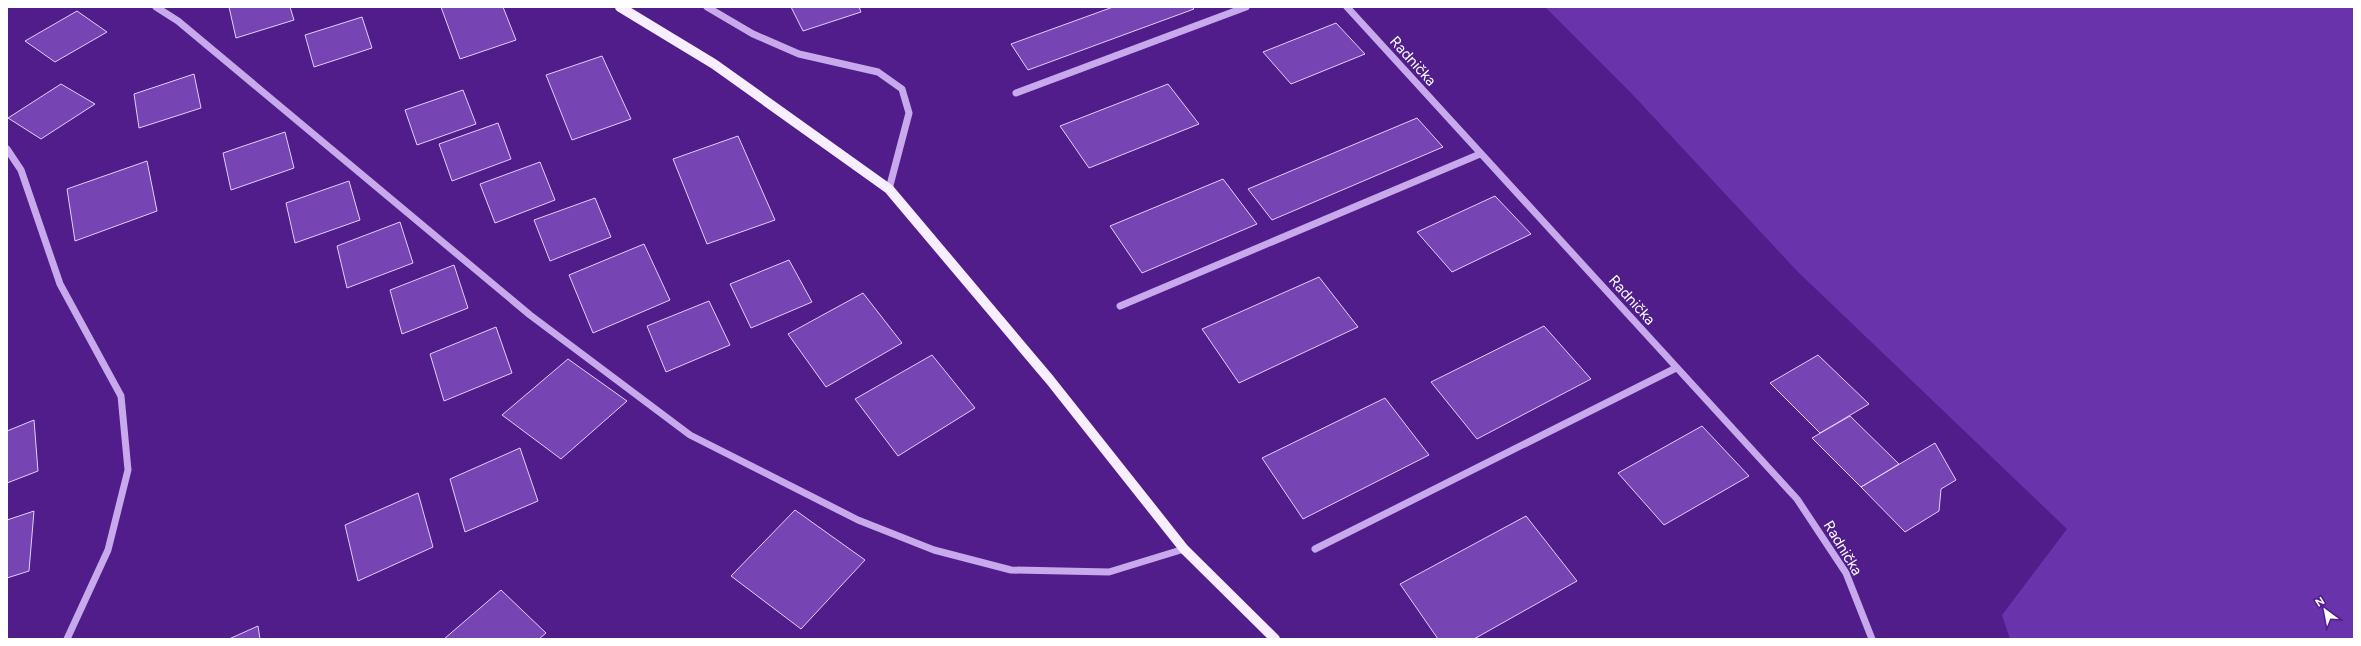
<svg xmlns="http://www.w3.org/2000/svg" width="2361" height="646" viewBox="0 0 2361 646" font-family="Figtree,sans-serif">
	<rect width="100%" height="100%" fill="#501d8b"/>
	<path fill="#6833ab" d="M 1545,7 L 2354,7 L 2354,639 L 2010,639 L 2002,615 L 2067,529 L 1797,271 L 1632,94 Z"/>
	<path fill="#7745b3" stroke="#e1cef9" d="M 229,7 L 290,7 L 294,20 L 236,38 Z
		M 441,7 L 503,7 L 516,40 L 460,59 Z
		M 791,7 L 859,7 L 861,12 L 803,31 Z
		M 1113,7 L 1192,7 L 1194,9 L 1028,70 L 1011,44 Z
		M 77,11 L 107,32 L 55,62 L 25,41 Z
		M 362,17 L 372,48 L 314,67 L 305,35 Z
		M 1336,23 L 1365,54 L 1291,84 L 1263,52 Z
		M 602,56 L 631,119 L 572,140 L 546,75 Z
		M 194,74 L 201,108 L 139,128 L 134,94 Z
		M 61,84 L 95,104 L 41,139 L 8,118 Z
		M 1168,84 L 1199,124 L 1089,168 L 1060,126 Z
		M 463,90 L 476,124 L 417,145 L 405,110 Z
		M 1417,118 L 1443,147 L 1272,220 L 1248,189 Z
		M 498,123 L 511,159 L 452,181 L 439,144 Z
		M 285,132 L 294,168 L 231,190 L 223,153 Z
		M 738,136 L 775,220 L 707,244 L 673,159 Z
		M 147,161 L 157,211 L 75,241 L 67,189 Z
		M 540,162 L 555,200 L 495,223 L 480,184 Z
		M 1223,179 L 1257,224 L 1142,273 L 1110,226 Z
		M 349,181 L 360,220 L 295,243 L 286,203 Z
		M 1495,196 L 1531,234 L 1452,272 L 1417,232 Z
		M 595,198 L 611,237 L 550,261 L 534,220 Z
		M 400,222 L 413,263 L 347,288 L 337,246 Z
		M 644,244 L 670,300 L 593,333 L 569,275 Z
		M 789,260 L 812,302 L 751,328 L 730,284 Z
		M 454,265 L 468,308 L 402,334 L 390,290 Z
		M 1319,277 L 1358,327 L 1239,383 L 1202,329 Z
		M 863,293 L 902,343 L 826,387 L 788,334 Z
		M 709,301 L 730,345 L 666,372 L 647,326 Z
		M 1544,326 L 1591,379 L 1477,439 L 1431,382 Z
		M 496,327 L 512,373 L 444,401 L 430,354 Z
		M 932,355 L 975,408 L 898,456 L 855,399 Z
		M 1818,355 L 1869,404 L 1820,433 L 1770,383 Z
		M 568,359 L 627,401 L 561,459 L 502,415 Z
		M 1385,398 L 1429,455 L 1303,519 L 1262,458 Z
		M 1850,416 L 1899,464 L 1861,487 L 1812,438 Z
		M 34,420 L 38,471 L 7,483 L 7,431 Z
		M 1702,426 L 1749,476 L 1664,525 L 1618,473 Z
		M 1935,443 L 1956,480 L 1941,489 L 1939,511 L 1905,532 L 1861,487 Z
		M 520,448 L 538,501 L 465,532 L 450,479 Z
		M 418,493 L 433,547 L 358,581 L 345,525 Z
		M 795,510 L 865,560 L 801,629 L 731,576 Z
		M 34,511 L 29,571 L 7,578 L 7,520 Z
		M 1526,516 L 1577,581 L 1474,639 L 1438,639 L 1400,584 Z
		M 501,590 L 546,633 L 539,639 L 444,639 Z
		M 258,626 L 260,639 L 229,639 Z"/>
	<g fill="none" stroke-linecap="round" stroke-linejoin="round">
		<path stroke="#c7a9ec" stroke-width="7" d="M 156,7 L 178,21 L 530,315 L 690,435 L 858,520 L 934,550 L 1011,570 L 1109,572 L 1184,549
			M 707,7 L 753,34 L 799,54 L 878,72 L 902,89 L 909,113 L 889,189
			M 1347,7 L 1797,499 L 1846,573 L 1872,639
			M 1016,93 L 1246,7
			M 7,149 L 21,170 L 60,284 L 121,396 L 128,470 L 108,550 L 67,639
			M 1120,306 L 1480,154
			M 1315,549 L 1676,368"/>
		<path stroke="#f7efff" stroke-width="10" d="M 620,7 L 714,64 L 889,189 L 1050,380 L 1184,549 L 1275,639"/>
	</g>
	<g text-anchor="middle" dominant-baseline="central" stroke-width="3" stroke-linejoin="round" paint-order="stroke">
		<g font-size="15" fill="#fff" stroke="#501d8b">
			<text transform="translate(1413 61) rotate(48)">Radnička</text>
			<text transform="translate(1632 300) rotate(48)">Radnička</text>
			<text transform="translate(1843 548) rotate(59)">Radnička</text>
		</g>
	</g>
	<rect width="2361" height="646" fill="none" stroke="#ffffff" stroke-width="16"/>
	<g transform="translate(2325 610) rotate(328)" stroke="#501d8b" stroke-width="3" paint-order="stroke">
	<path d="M0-3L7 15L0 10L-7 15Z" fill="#ffffff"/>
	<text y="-6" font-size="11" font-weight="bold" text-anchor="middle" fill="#ffffff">N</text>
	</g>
</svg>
